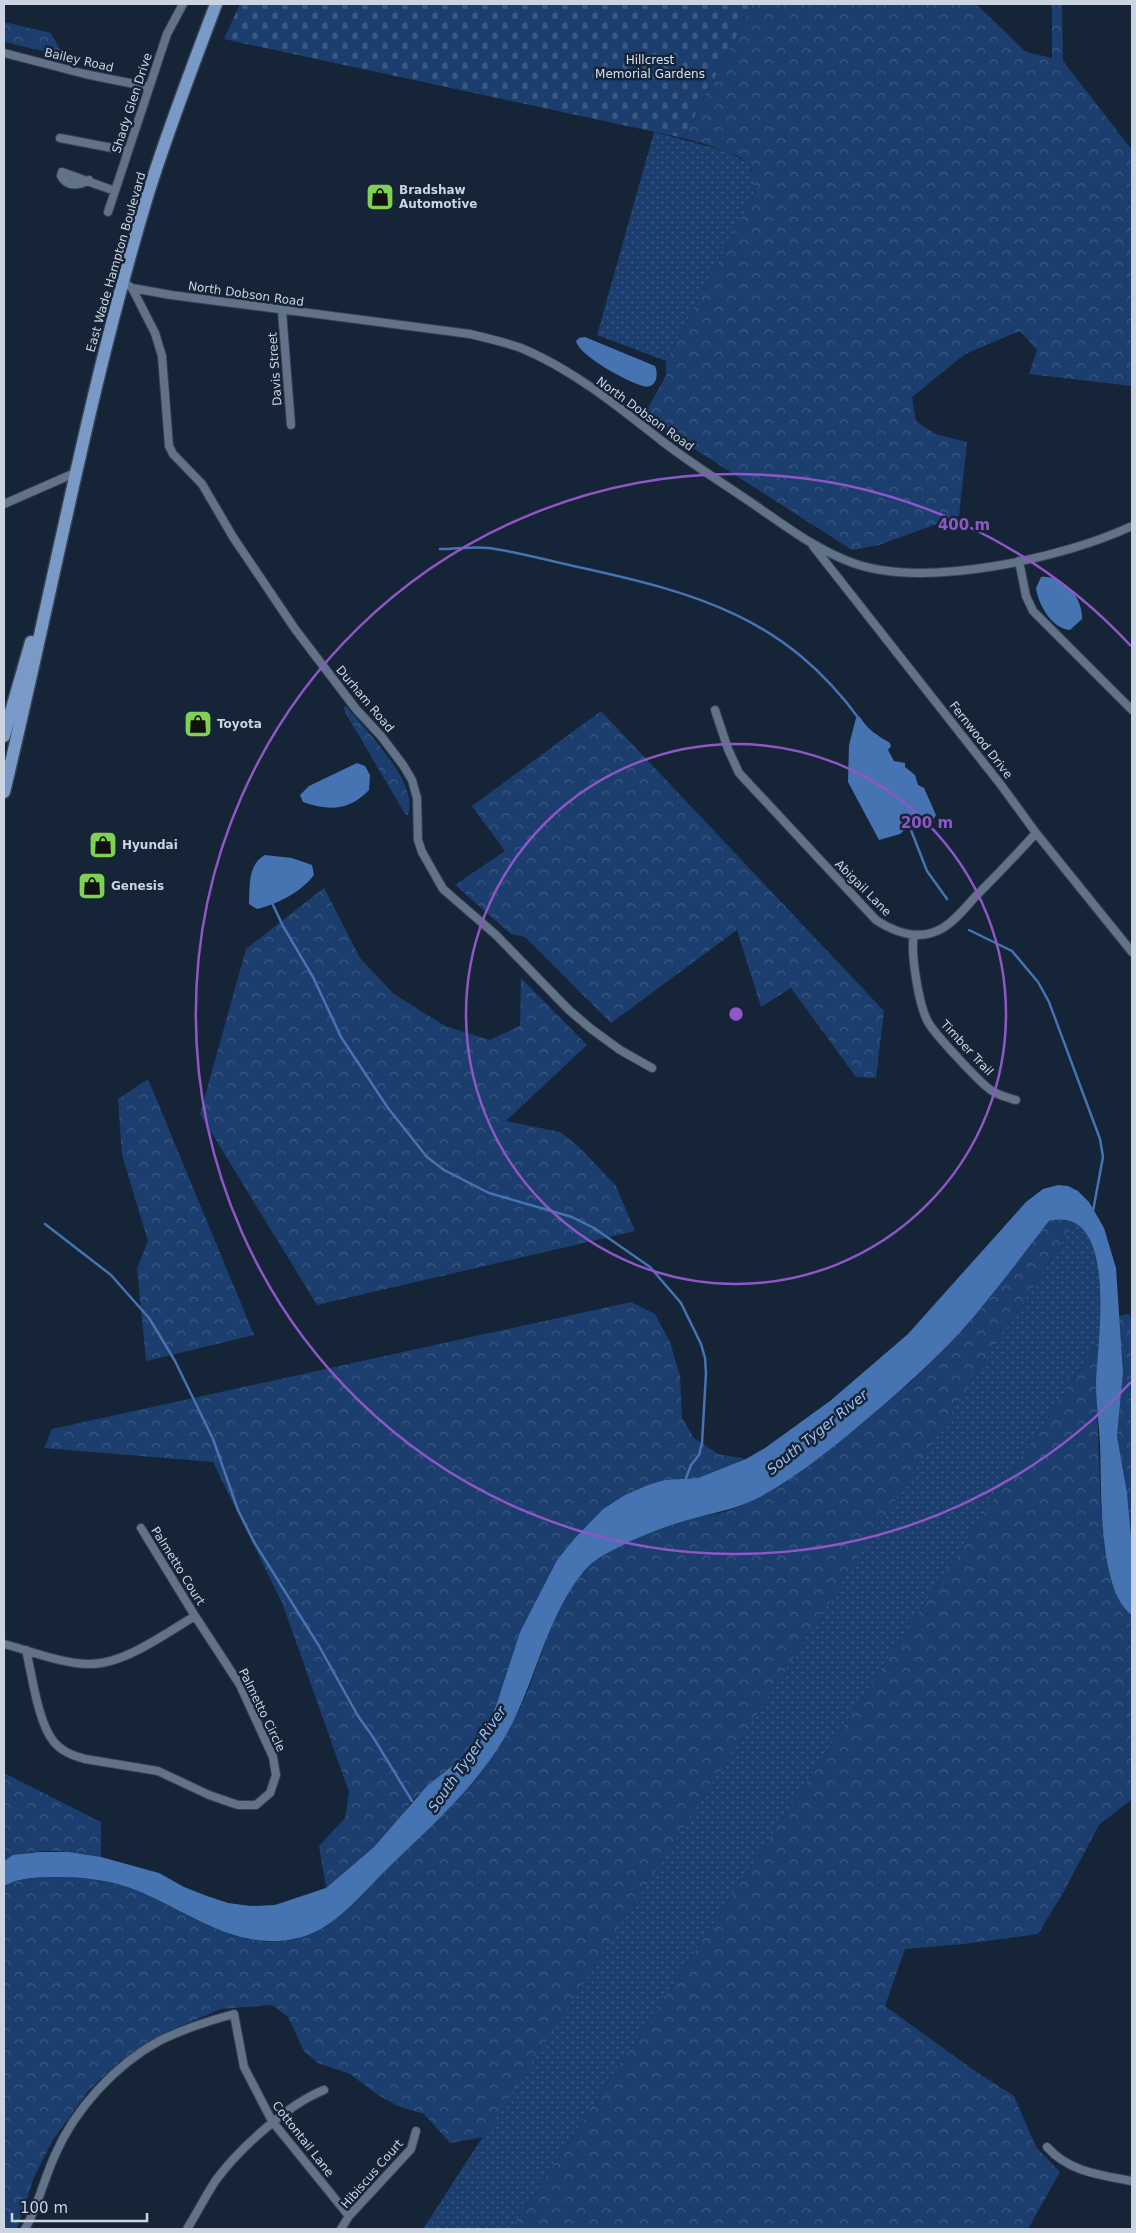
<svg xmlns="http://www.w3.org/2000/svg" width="1136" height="2233" viewBox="0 0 1136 2233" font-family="'DejaVu Sans',sans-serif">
	<defs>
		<pattern id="grass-dots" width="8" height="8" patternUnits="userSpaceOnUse" patternTransform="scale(1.25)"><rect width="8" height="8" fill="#1b3e6e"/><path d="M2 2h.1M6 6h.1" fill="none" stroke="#3b5982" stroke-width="1.8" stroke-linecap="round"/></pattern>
		<pattern id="forest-crowns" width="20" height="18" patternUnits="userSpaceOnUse" patternTransform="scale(1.25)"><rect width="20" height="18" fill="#1b3e6e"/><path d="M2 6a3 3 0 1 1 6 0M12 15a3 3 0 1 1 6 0" fill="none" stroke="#3b5982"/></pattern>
		<pattern id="cemetery-stones" width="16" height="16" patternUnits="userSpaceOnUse" patternTransform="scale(1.25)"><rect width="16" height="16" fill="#1b3e6e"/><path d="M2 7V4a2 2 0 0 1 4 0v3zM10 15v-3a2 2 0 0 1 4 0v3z" fill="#3b5982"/></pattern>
	</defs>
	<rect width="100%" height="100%" fill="#162437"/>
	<path fill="url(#grass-dots)" d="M 654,132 L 726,151 L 748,163 L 754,178 L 753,196 L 666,361 L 597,335 Z
		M 1075,1222 C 1079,1226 1084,1229 1087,1233 C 1102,1257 1102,1312 1099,1340 L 511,2229 L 423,2229 Z"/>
	<path fill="url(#forest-crowns)" d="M 753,4 L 976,4 L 1026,52 L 1052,58 L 1052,4 L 1062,4 L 1063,61 L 1132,150 L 1132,386 L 1029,374 L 1037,350 L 1020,331 L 965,354 L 912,397 L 916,421 L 935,434 L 967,442 L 959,516 L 879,545 L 852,550 L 643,416 L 666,376 L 666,361 L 753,196 C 754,185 755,175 749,165 C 742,153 697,142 683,138 Z
		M 4,22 L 51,33 L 64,56 L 4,42 Z
		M 346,706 C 364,729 420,783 408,815 L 405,814 L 345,712 L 344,707 Z
		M 601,711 L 884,1011 L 876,1078 L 856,1077 L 791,988 L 761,1007 L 737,930 L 611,1023 L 525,937 L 511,934 L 455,885 L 505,851 L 472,806 Z
		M 324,888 L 360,958 L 394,994 L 445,1026 L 490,1040 L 520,1026 L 521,978 L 587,1045 L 506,1121 L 560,1132 L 579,1147 L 616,1186 L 635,1231 L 317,1305 L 200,1114 L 246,949 Z
		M 148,1079 L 254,1335 L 146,1361 L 137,1268 L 148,1241 L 122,1155 L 118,1099 Z
		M 1062,1218 L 1075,1222 L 484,2137 L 450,2143 L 424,2114 L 398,2106 L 378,2095 L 350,2074 L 318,2063 L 304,2051 L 288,2017 L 272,2005 L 221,2009 L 169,2031 L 120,2061 L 89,2090 L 53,2140 L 34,2177 L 17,2229 L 4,2229 L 4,1886 C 20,1878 38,1877 56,1877 C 81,1877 109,1880 133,1889 C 192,1912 255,1967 321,1928 C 346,1914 366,1890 386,1870 C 438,1820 491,1771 522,1704 C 541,1664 554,1599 586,1568 C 612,1542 662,1527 697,1517 C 708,1515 719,1514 730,1510 C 739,1507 748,1502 757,1498 L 910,1383 L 963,1329 L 1049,1221 Z
		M 631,1302 L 655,1314 L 670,1342 L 680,1376 L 682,1418 L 694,1438 L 718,1454 L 746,1459 L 698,1478 L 686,1478 L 648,1485 L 625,1495 L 603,1509 L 574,1539 L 557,1560 L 520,1632 L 496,1706 L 480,1741 L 412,1801 L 396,1824 L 374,1847 L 326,1888 L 319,1846 L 345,1818 L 349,1792 L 283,1605 L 213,1462 L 44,1448 L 52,1429 Z
		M 1129,1314 L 1132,1320 L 1132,1547 L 1127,1493 L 1117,1436 L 1123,1373 L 1119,1316 Z
		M 1099,1340 L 1096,1383 L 1101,1510 L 1111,1580 L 1132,1615 L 1132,1799 L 1099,1825 L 1063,1893 L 1038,1934 L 964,1944 L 905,1949 L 885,2006 L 975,2071 L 1014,2096 L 1036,2147 L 1060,2172 L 1028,2229 L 511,2229 Z
		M 4,1773 L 101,1822 L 101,1857 C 71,1852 32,1845 4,1861 Z"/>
	<path fill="url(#cemetery-stones)" d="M 240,4 L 753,4 L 683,138 L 224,39 Z"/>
	<path fill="#4673b1" d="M 585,337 L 655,366 C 659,375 656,390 643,386 C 628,382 579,356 576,341 L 579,338 Z
		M 1041,577 C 1063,575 1083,597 1082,619 L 1070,630 C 1052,629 1038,604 1036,588 Z
		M 860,717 C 867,729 878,736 890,743 L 891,746 L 888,750 L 894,761 L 905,763 L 905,767 L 915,775 L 918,785 L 924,788 L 936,815 L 933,820 L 916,828 L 912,823 L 900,834 L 879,840 L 848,782 L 849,745 L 856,718 Z
		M 357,763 L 365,766 L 370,775 L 369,790 C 349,811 329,811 303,802 L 300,795 L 309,786 Z
		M 265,855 L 292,858 L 312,865 L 314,875 C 301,892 278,904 257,909 L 249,904 C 250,887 247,865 265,855 Z
		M 1058,1185 L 1068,1186 L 1078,1191 L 1089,1202 L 1104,1228 L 1116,1268 L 1123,1373 L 1117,1436 L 1127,1493 L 1132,1547 L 1132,1615 C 1097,1591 1102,1484 1100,1444 C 1099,1423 1096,1403 1096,1383 C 1097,1345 1120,1204 1049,1221 C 1021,1257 993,1295 963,1329 C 933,1362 900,1391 867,1419 C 833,1448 799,1475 760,1497 C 739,1508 718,1512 695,1518 C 668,1525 642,1535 617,1548 C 605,1554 592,1561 584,1571 C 549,1613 537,1674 513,1722 C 483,1782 430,1827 383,1873 C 360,1896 334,1928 302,1937 C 238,1955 188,1910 133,1889 C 110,1880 82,1877 58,1877 C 39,1877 21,1877 4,1886 L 4,1861 L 13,1855 L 39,1852 L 69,1852 L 101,1857 L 159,1873 L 184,1887 L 207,1896 L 228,1903 L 251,1906 L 275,1905 L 326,1888 L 374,1847 L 427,1786 L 467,1754 L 480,1741 L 496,1706 L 520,1632 L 557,1560 L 574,1539 L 603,1509 L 625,1495 L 648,1485 L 665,1480 L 698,1478 L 746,1459 L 765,1448 L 830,1401 L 908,1334 L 1026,1202 L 1043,1189 Z"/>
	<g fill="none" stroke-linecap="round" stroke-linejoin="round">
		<path stroke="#4673b1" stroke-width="2.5" d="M 440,549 C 456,549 474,546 489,548 C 519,552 549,561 578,567 C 697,593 785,617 860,720
			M 909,825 L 927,871 L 947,899
			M 273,905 L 283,926 L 313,977 L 341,1037 L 388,1108 L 427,1157 L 444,1170 L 489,1193 L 572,1217 L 594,1228 L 650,1267 L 681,1303 L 701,1344 L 705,1358 L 706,1373 L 702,1443 L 699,1455 L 691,1465 L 686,1478
			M 969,930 L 1012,951 L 1038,982 L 1049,1002 L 1100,1139 L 1103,1157 L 1093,1211
			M 45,1224 L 111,1275 L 149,1318 L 163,1341 L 175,1361 L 213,1439 L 238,1510 L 254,1542 L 319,1646 L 358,1716 L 373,1737 L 412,1801"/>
		<defs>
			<path id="minor" d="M 4,53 L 85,74 L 149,87
				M 60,138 L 128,151
				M 89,180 C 78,186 67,187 61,176 L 62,172 L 115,191
				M 108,212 L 167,34 L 183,4
				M 124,283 L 132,288 L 171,295 L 470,334 C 487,338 504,342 521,348 C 572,369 619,407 662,441 C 689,462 718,480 746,499 C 780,522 814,549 853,563 C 925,589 1064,558 1132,526
				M 132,288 L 155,333 L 162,356 L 169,446 L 173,454 L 202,484 L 233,537 L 295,629 L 356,709 L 381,736 L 403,765 L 412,780 L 417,798 L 418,840 L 422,852 L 443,889 L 496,935 L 569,1010 L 590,1028 L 620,1050 L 652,1068
				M 282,311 L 291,425
				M 4,504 L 77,472
				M 813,546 L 1001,785 L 1036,833 L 1132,952
				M 1019,561 L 1026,596 L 1033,611 L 1132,710
				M 715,710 L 728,749 L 739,773 L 876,920 C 896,933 919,941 941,929 C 954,922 965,908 975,897 C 996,876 1016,855 1036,833
				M 914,935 C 910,952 919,1006 928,1022 C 934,1033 984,1088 994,1092 C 1001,1096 1009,1098 1016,1100
				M 141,1528 L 195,1616
				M 4,1644 C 31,1651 62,1664 90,1664 C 125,1664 166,1633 195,1616 L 240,1685 L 273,1757 L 276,1775 L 270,1793 L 256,1805 L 238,1805 L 209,1795 L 158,1771 L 85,1759 C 73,1756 62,1752 54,1742 C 38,1723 32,1675 26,1650
				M 1047,2147 C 1069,2172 1101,2175 1132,2181
				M 25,2229 C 38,2206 44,2179 55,2155 C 75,2109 115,2065 159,2041 C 183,2029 208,2021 234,2014 L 244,2067 L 272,2121 L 349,2216
				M 187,2229 C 197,2213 206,2195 216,2180 C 239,2149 288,2104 324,2090
				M 341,2229 L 349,2216 L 411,2149 L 416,2131"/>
			<path id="primary" d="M 4,736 L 31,642
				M 4,792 C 52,594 88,392 147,197 C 167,132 192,68 216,4"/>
		</defs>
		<use href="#minor" stroke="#364151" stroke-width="10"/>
		<use href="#primary" stroke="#364151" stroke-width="15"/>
		<use href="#minor" stroke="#617289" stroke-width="8"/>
		<use href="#primary" stroke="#7999c6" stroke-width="12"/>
	</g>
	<g fill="none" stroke="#8f56c8" stroke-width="2.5">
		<circle cx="736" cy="1014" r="270"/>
		<path d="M1131 1382A540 540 0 1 1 1131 646"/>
	</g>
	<defs>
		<symbol id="shop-square" viewBox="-11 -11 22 22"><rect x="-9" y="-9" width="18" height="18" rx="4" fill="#80d052" stroke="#162437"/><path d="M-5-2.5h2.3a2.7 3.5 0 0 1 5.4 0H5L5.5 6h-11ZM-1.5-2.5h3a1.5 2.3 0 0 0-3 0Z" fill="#111"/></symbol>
	</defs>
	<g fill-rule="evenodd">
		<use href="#shop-square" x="364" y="181" width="32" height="32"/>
		<use href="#shop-square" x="182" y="708" width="32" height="32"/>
		<use href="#shop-square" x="87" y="829" width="32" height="32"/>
		<use href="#shop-square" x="76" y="870" width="32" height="32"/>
	</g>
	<g text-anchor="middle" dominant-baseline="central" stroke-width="5" stroke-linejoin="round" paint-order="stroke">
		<g font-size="12" fill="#cbd4e1" stroke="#162437">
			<text transform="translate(79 60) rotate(13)">Bailey Road</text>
			<text transform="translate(132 103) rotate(-72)">Shady Glen Drive</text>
			<text transform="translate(116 262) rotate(-74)">East Wade Hampton Boulevard</text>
			<text transform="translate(246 294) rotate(8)">North Dobson Road</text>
			<text transform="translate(275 369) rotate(-94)">Davis Street</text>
			<text transform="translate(645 414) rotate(36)">North Dobson Road</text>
			<text transform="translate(365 699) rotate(50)">Durham Road</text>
			<text transform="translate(981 740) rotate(52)">Fernwood Drive</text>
			<text transform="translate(863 888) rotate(45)">Abigail Lane</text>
			<text transform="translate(967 1048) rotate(47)">Timber Trail</text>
			<text transform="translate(178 1566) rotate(58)">Palmetto Court</text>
			<text transform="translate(262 1710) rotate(64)">Palmetto Circle</text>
			<text transform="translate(303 2139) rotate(52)">Cottontail Lane</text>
			<text transform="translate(372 2174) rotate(-49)">Hibiscus Court</text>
		</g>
		<g font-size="12" fill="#d3e0f1" stroke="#162437">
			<text x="650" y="60">Hillcrest<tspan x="650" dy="14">Memorial Gardens</tspan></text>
		</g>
		<g font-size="12" font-weight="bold" fill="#cbd4e1" stroke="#162437" text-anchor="start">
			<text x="399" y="190">Bradshaw<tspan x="399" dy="14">Automotive</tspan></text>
			<text x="217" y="724">Toyota</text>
			<text x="122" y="845">Hyundai</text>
			<text x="111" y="886">Genesis</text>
		</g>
		<g font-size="14" font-style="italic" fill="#9dc2f5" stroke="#162437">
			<text transform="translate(817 1432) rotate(-39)">South Tyger River</text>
			<text transform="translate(467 1759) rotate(-55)">South Tyger River</text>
		</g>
	</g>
	<circle cx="736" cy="1014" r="8" fill="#8f56c8" stroke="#162437" stroke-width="2.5"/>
	<g font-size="15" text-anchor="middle" font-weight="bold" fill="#8f56c8" stroke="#162437" stroke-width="5" stroke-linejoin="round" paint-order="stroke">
		<text x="964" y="530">400 m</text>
		<text x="927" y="828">200 m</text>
	</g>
	<rect width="1136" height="2233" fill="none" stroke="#cbd4e1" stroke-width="10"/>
	<path d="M12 2213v8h135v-8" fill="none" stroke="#cbd4e1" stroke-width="2.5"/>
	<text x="20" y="2213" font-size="15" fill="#cbd4e1" stroke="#162437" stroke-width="4" paint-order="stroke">100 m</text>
</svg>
